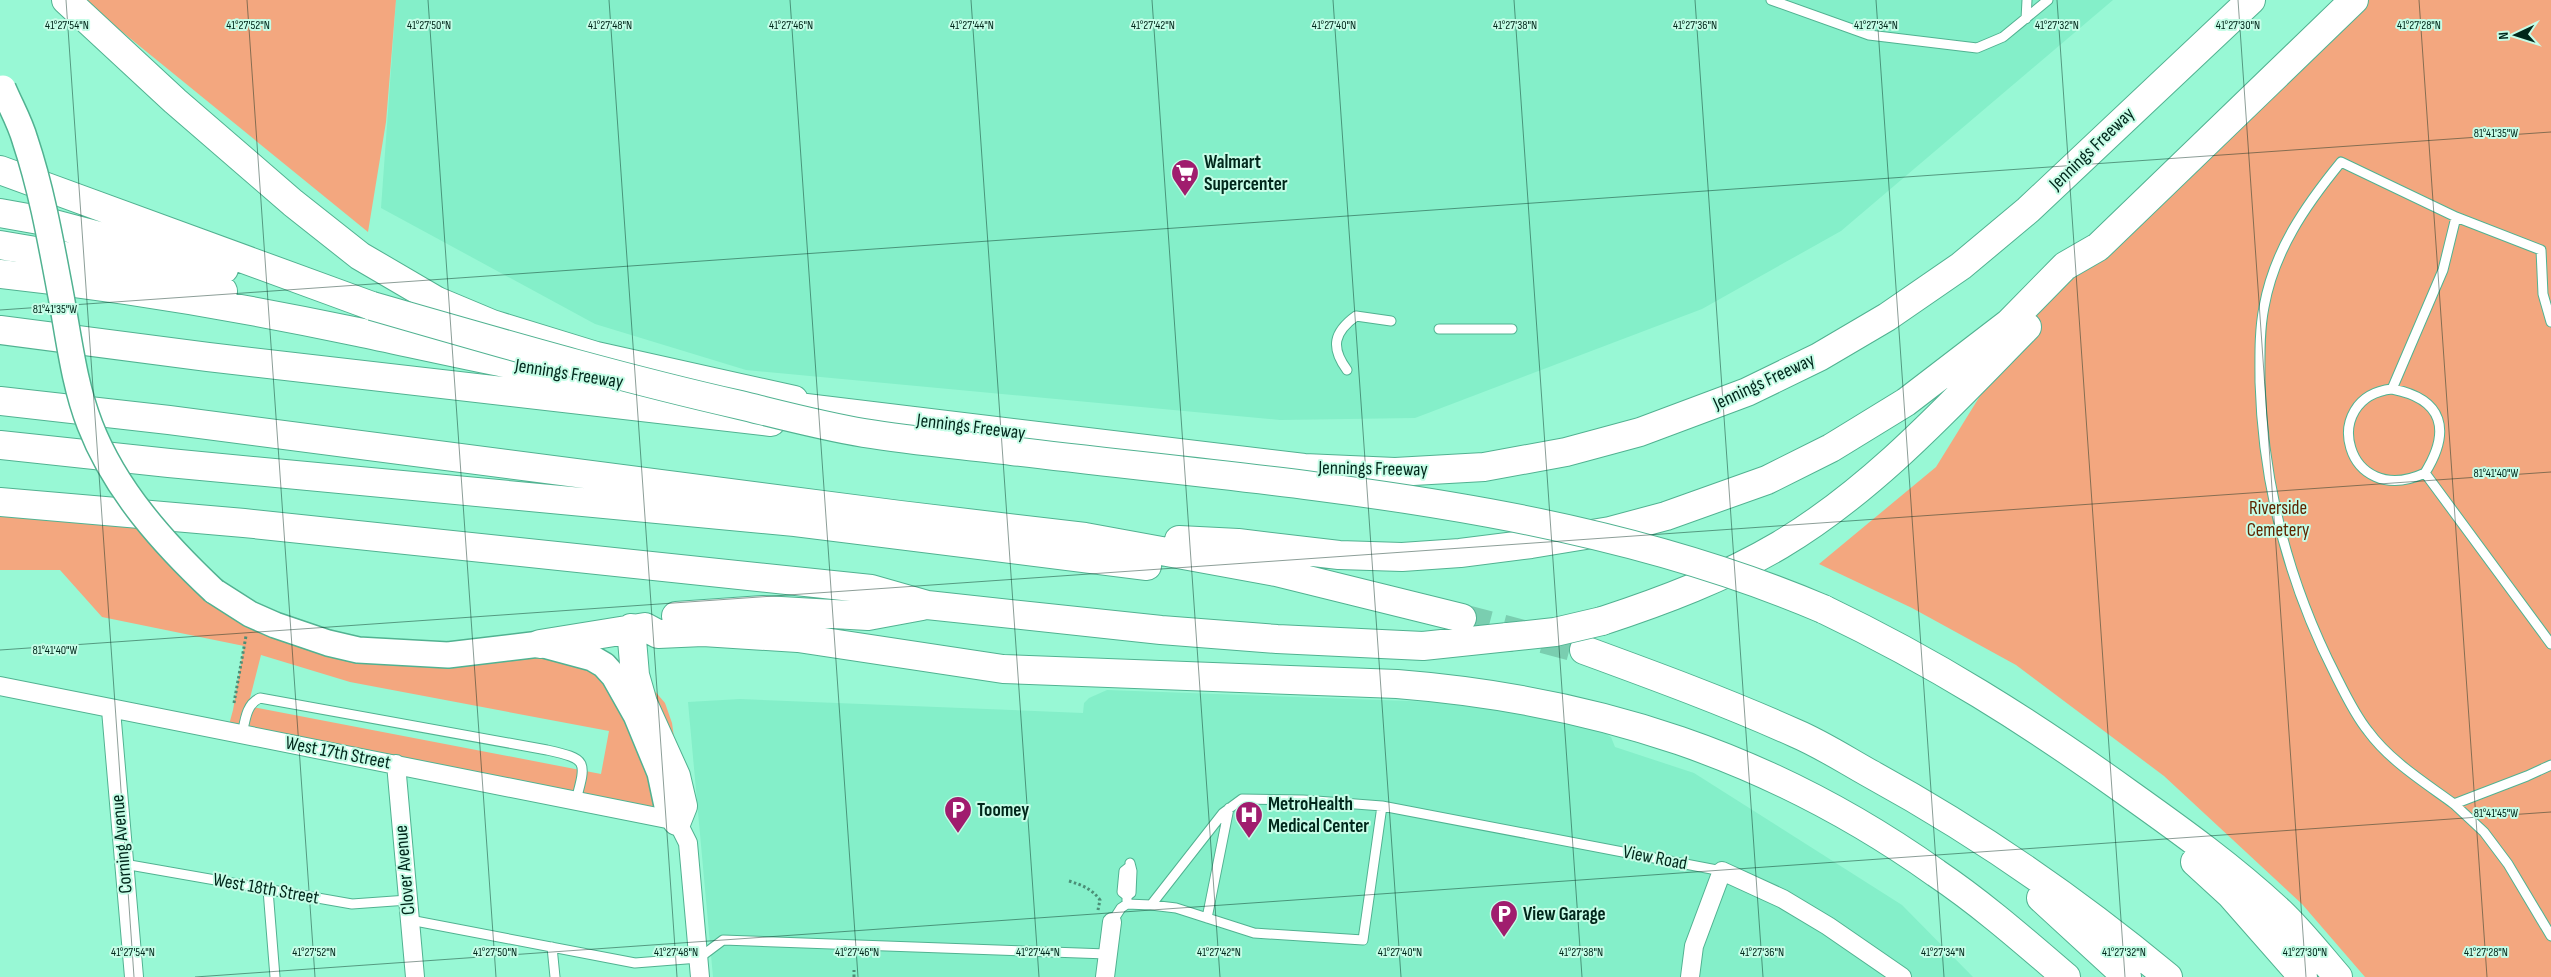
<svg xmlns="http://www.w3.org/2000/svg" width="2551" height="977" viewBox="0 0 2551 977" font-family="'Sofia Sans Condensed',sans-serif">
	<rect width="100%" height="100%" fill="#98f8d5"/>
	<path fill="#84efc9" d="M 396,0 L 2113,0 L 1841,231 L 1702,309 L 1415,418 L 1280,420 L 746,370 L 595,324 L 381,208 Z
		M 1107,690 L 1436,702 L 1533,715 L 1600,730 L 1611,737 L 1615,747 L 1694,773 L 1902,905 L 1973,977 L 713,977 L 688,702 L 740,699 L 1083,713 L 1084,703 L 1089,698 Z"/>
	<path fill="#f3a77f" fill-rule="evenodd" d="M 83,0 L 396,0 L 386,122 L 368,232 Z
		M 2354,0 L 2551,0 L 2551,977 L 2365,977 L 2302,904 L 2164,776 L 2016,665 L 1912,608 L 1819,564 L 1936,467 L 2014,341 L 2098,247 Z
		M 0,502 L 140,512 L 185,564 L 301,634 L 483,657 L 541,658 L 600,664 L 638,677 L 653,689 L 665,703 L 672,723 L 686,823 L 227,732 L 233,710 L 244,646 L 102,617 L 60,570 L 0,570 ZM 261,655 L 350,682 L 609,731 L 601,774 L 248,706 Z"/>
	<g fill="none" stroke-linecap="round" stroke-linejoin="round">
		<path stroke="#7aceb0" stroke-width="28" stroke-dasharray="28 14" stroke-linecap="butt" d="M 1462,618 L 1584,650"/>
		<defs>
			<path id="lane" d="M 1771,0 L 1869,35 L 1977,48 L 2003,37 L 2048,0
				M 2026,19 L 2027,0
				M 2456,217 L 2541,250 L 2543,294 L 2551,322
				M 1439,329 L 1512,329
				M 1347,370 C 1330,347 1334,332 1356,316 L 1391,321
				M 2392,389 C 2318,397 2345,510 2425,473
				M 242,735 C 245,721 246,704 260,698 L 547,750 C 587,759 587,760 576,800
				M 2551,765 L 2527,776 L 2454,804 L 2484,832 L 2508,864 L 2551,936
				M 2454,804 C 2424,782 2390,761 2368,731 C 2355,715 2345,694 2336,676 C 2289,584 2263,485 2260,382 C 2260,358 2259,332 2264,307 C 2274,251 2305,206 2341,162 L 2456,217 L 2443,270 L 2392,389 C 2444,399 2451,431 2425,473 L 2551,644
				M 124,864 L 352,904 L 408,900
				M 268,890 L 275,977
				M 1127,896 L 1131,893 L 1132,871 L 1130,863
				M 1127,904 L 1127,896 L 1122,892 L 1124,871 L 1129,867
				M 1151,905 L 1223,813 L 1242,799 L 1303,800 L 1382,806 L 1722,871
				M 1207,918 L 1229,808
				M 410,920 L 635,963 L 699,958 L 723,940 L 1107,954
				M 1112,922 L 1121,908 L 1127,904 L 1151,905 L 1176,908 L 1254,933 L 1363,940 L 1382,806
				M 552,947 L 555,977"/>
			<path id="street" d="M 0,686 L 677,821 L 688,843 L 700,977
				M 111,710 L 134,977
				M 396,764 L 415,977
				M 1105,977 L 1112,922
				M 1690,977 L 1694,946 L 1722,871 L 1783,899 L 1828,926 L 1902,977"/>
			<path id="secondary" d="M 214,591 L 250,614 L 275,625 L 328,643 L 358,650 L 448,655 L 540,644 L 592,658 L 604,665 L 614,676 L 636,715 L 660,773 L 667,806 L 677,821"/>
			<path id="highway" d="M 66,0 L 175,101 L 293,203 L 360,256 L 437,301 L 492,324 L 596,356 L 794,400
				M 0,170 L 372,306
				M 0,213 L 39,220 L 224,269
				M 0,245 L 160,272 L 223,291
				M 0,274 C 120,287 240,307 358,332 C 439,349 520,368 602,380
				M 0,330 L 208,357 L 771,422
				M 0,401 L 169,420 L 900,515 L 1085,537 L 1276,572 L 1462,618
				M 773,404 L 1304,468 L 1395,472 L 1484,467 L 1566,452 L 1640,432 L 1747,392 L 1819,357 L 1887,317 L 1961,266 L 2028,210 L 2251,0
				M 0,445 L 169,463 L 795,522 L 1147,566
				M 0,502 L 244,523 L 871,589 L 927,605 L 1161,630 L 1277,639 L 1423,646 L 1508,637
				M 1179,540 L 1238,543 L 1339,555 L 1402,557 L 1460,553 L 1531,544 L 1610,531 L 1666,516 L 1767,480 L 1831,448 L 1906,402 L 2009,323 L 2065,266 L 2098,247 L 2354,0
				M 1823,609 C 1934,662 2028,721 2128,793 C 2180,830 2233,868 2280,912 C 2301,932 2319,955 2338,977
				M 676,616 L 763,610 L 868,616 L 922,606
				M 1602,621 C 1663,601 1724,578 1780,545 C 1874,489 1951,404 2027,327
				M 631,628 L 635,675 L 643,703 L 676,776 L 683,806 L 677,821
				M 540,644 L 645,627 L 658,634 L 703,632 L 798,638 L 1003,669 L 1397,684 C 1597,700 1771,756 1936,873 C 1982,904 2024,941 2066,977
				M 1584,650 C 1655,676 1726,702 1795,733 C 1821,744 1844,759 1869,773 C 1975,831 2074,899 2168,977
				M 2195,862 L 2231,895 L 2303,977
				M 2041,898 L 2127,977"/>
		</defs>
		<use href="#lane" stroke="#51b291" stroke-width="11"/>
		<use href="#street" stroke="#51b291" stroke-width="20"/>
		<use href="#secondary" stroke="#51b291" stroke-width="28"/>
		<use href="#highway" stroke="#51b291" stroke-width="30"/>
		<path stroke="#4b8e76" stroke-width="3" stroke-dasharray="2.5 2.5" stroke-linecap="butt" d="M 234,703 L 246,636
			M 1069,881 C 1082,885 1092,889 1100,900 L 1098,910
			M 854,977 L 854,970"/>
		<use href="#lane" stroke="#fff" stroke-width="9"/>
		<use href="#street" stroke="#fff" stroke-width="18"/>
		<use href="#secondary" stroke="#fff" stroke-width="25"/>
		<use href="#highway" stroke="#fff" stroke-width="28"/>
		<defs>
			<path id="secondary-bridge" d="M 3,88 C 10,105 20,122 25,140 C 42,191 51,243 61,296 C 69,339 74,384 90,425 C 115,490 164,544 214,591"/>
			<path id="highway-bridge" d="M 372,306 C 494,341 616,377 740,405 C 781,415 822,426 864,433 C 913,441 963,445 1012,451 C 1283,484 1570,501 1823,609
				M 1508,637 L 1555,632 L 1602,621"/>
		</defs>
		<use href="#secondary-bridge" stroke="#51b291" stroke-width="28" stroke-linecap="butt"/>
		<use href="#highway-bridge" stroke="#51b291" stroke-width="30" stroke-linecap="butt"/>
		<use href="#secondary-bridge" stroke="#fff" stroke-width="25"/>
		<use href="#highway-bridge" stroke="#fff" stroke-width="28"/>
	</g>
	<path fill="none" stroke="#00271b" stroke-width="1" stroke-opacity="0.45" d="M 66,0 L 134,977M 247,0 L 315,977M 428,0 L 496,977M 609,0 L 677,977M 790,0 L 858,977M 971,0 L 1039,977M 1152,0 L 1220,977M 1333,0 L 1401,977M 1514,0 L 1582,977M 1695,0 L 1763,977M 1876,0 L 1944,977M 2057,0 L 2125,977M 2238,0 L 2306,977M 2419,0 L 2487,977M 0,310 L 2551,132M 0,650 L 2551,472M 195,977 L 2551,812"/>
	<defs>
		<symbol id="supermarket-pin" viewBox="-11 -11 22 30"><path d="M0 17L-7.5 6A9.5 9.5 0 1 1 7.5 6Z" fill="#a01d6e" stroke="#c6fde7"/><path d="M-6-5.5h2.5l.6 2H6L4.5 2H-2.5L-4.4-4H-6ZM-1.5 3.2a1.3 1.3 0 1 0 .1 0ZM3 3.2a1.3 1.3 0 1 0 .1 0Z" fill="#fff"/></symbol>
		<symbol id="parking-pin" viewBox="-11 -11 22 30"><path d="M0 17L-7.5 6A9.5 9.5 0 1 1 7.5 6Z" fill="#a01d6e" stroke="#c6fde7"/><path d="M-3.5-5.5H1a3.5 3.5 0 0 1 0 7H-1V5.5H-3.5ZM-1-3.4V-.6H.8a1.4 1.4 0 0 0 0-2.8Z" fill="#fff"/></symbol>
		<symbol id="hospital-pin" viewBox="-11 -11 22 30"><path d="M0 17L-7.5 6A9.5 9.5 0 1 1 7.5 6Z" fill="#a01d6e" stroke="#c6fde7"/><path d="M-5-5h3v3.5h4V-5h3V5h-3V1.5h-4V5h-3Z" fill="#fff"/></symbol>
	</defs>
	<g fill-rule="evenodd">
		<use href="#supermarket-pin" x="1169" y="157" width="32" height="43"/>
		<use href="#parking-pin" x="942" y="794" width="32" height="43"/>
		<use href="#hospital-pin" x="1233" y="799" width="32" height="43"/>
		<use href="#parking-pin" x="1488" y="898" width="32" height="43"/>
	</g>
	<g text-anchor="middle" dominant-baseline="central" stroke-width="4" stroke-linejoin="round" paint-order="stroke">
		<g font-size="19" fill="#00271b" stroke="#c6fde7">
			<text transform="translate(2092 149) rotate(-44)">Jennings Freeway</text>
			<text transform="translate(569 374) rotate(9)">Jennings Freeway</text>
			<text transform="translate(1764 382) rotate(-25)">Jennings Freeway</text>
			<text transform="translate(971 427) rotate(7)">Jennings Freeway</text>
			<text transform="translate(1373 469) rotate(1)">Jennings Freeway</text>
			<text transform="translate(338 753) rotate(11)">West 17th Street</text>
			<text transform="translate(122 844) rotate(-95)">Corning Avenue</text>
			<text transform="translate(1655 858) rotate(11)">View Road</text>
			<text transform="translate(405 870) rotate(-95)">Clover Avenue</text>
			<text transform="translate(266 889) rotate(10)">West 18th Street</text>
		</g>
		<g font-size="19" font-weight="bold" fill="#00271b" stroke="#c6fde7" text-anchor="start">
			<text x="1204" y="162">Walmart<tspan x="1204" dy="22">Supercenter</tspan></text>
			<text x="1268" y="804">MetroHealth<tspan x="1268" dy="22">Medical Center</tspan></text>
			<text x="977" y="810">Toomey</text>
			<text x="1523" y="914">View Garage</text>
		</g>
		<g font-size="19" fill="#5e2500" stroke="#c6fde7">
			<text x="2278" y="508">Riverside<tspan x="2278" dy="22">Cemetery</tspan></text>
		</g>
	</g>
	<g font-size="12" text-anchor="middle" fill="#00271b" stroke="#c6fde7" stroke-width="4" stroke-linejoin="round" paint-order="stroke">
		<text x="67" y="29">41°27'54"N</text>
		<text x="248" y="29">41°27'52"N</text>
		<text x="429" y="29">41°27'50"N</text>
		<text x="610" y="29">41°27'48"N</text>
		<text x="791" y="29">41°27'46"N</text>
		<text x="972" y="29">41°27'44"N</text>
		<text x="1153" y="29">41°27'42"N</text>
		<text x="1334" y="29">41°27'40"N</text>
		<text x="1515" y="29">41°27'38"N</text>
		<text x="1695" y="29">41°27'36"N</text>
		<text x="1876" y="29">41°27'34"N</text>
		<text x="2057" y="29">41°27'32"N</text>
		<text x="2238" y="29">41°27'30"N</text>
		<text x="2419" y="29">41°27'28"N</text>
		<text x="2496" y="137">81°41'35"W</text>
		<text x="55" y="313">81°41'35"W</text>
		<text x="2496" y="477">81°41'40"W</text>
		<text x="55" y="654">81°41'40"W</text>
		<text x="2496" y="817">81°41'45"W</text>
		<text x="133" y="956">41°27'54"N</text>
		<text x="314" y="956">41°27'52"N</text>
		<text x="495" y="956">41°27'50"N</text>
		<text x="676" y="956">41°27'48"N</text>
		<text x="857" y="956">41°27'46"N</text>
		<text x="1038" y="956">41°27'44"N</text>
		<text x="1219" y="956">41°27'42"N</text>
		<text x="1400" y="956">41°27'40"N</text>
		<text x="1581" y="956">41°27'38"N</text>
		<text x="1762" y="956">41°27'36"N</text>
		<text x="1943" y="956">41°27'34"N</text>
		<text x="2124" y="956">41°27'32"N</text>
		<text x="2305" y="956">41°27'30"N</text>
		<text x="2486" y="956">41°27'28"N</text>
	</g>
	<g transform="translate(2516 35) rotate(266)" stroke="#c6fde7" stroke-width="4" paint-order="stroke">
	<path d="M0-4L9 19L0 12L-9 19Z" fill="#00271b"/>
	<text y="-8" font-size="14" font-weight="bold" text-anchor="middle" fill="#00271b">N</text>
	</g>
</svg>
